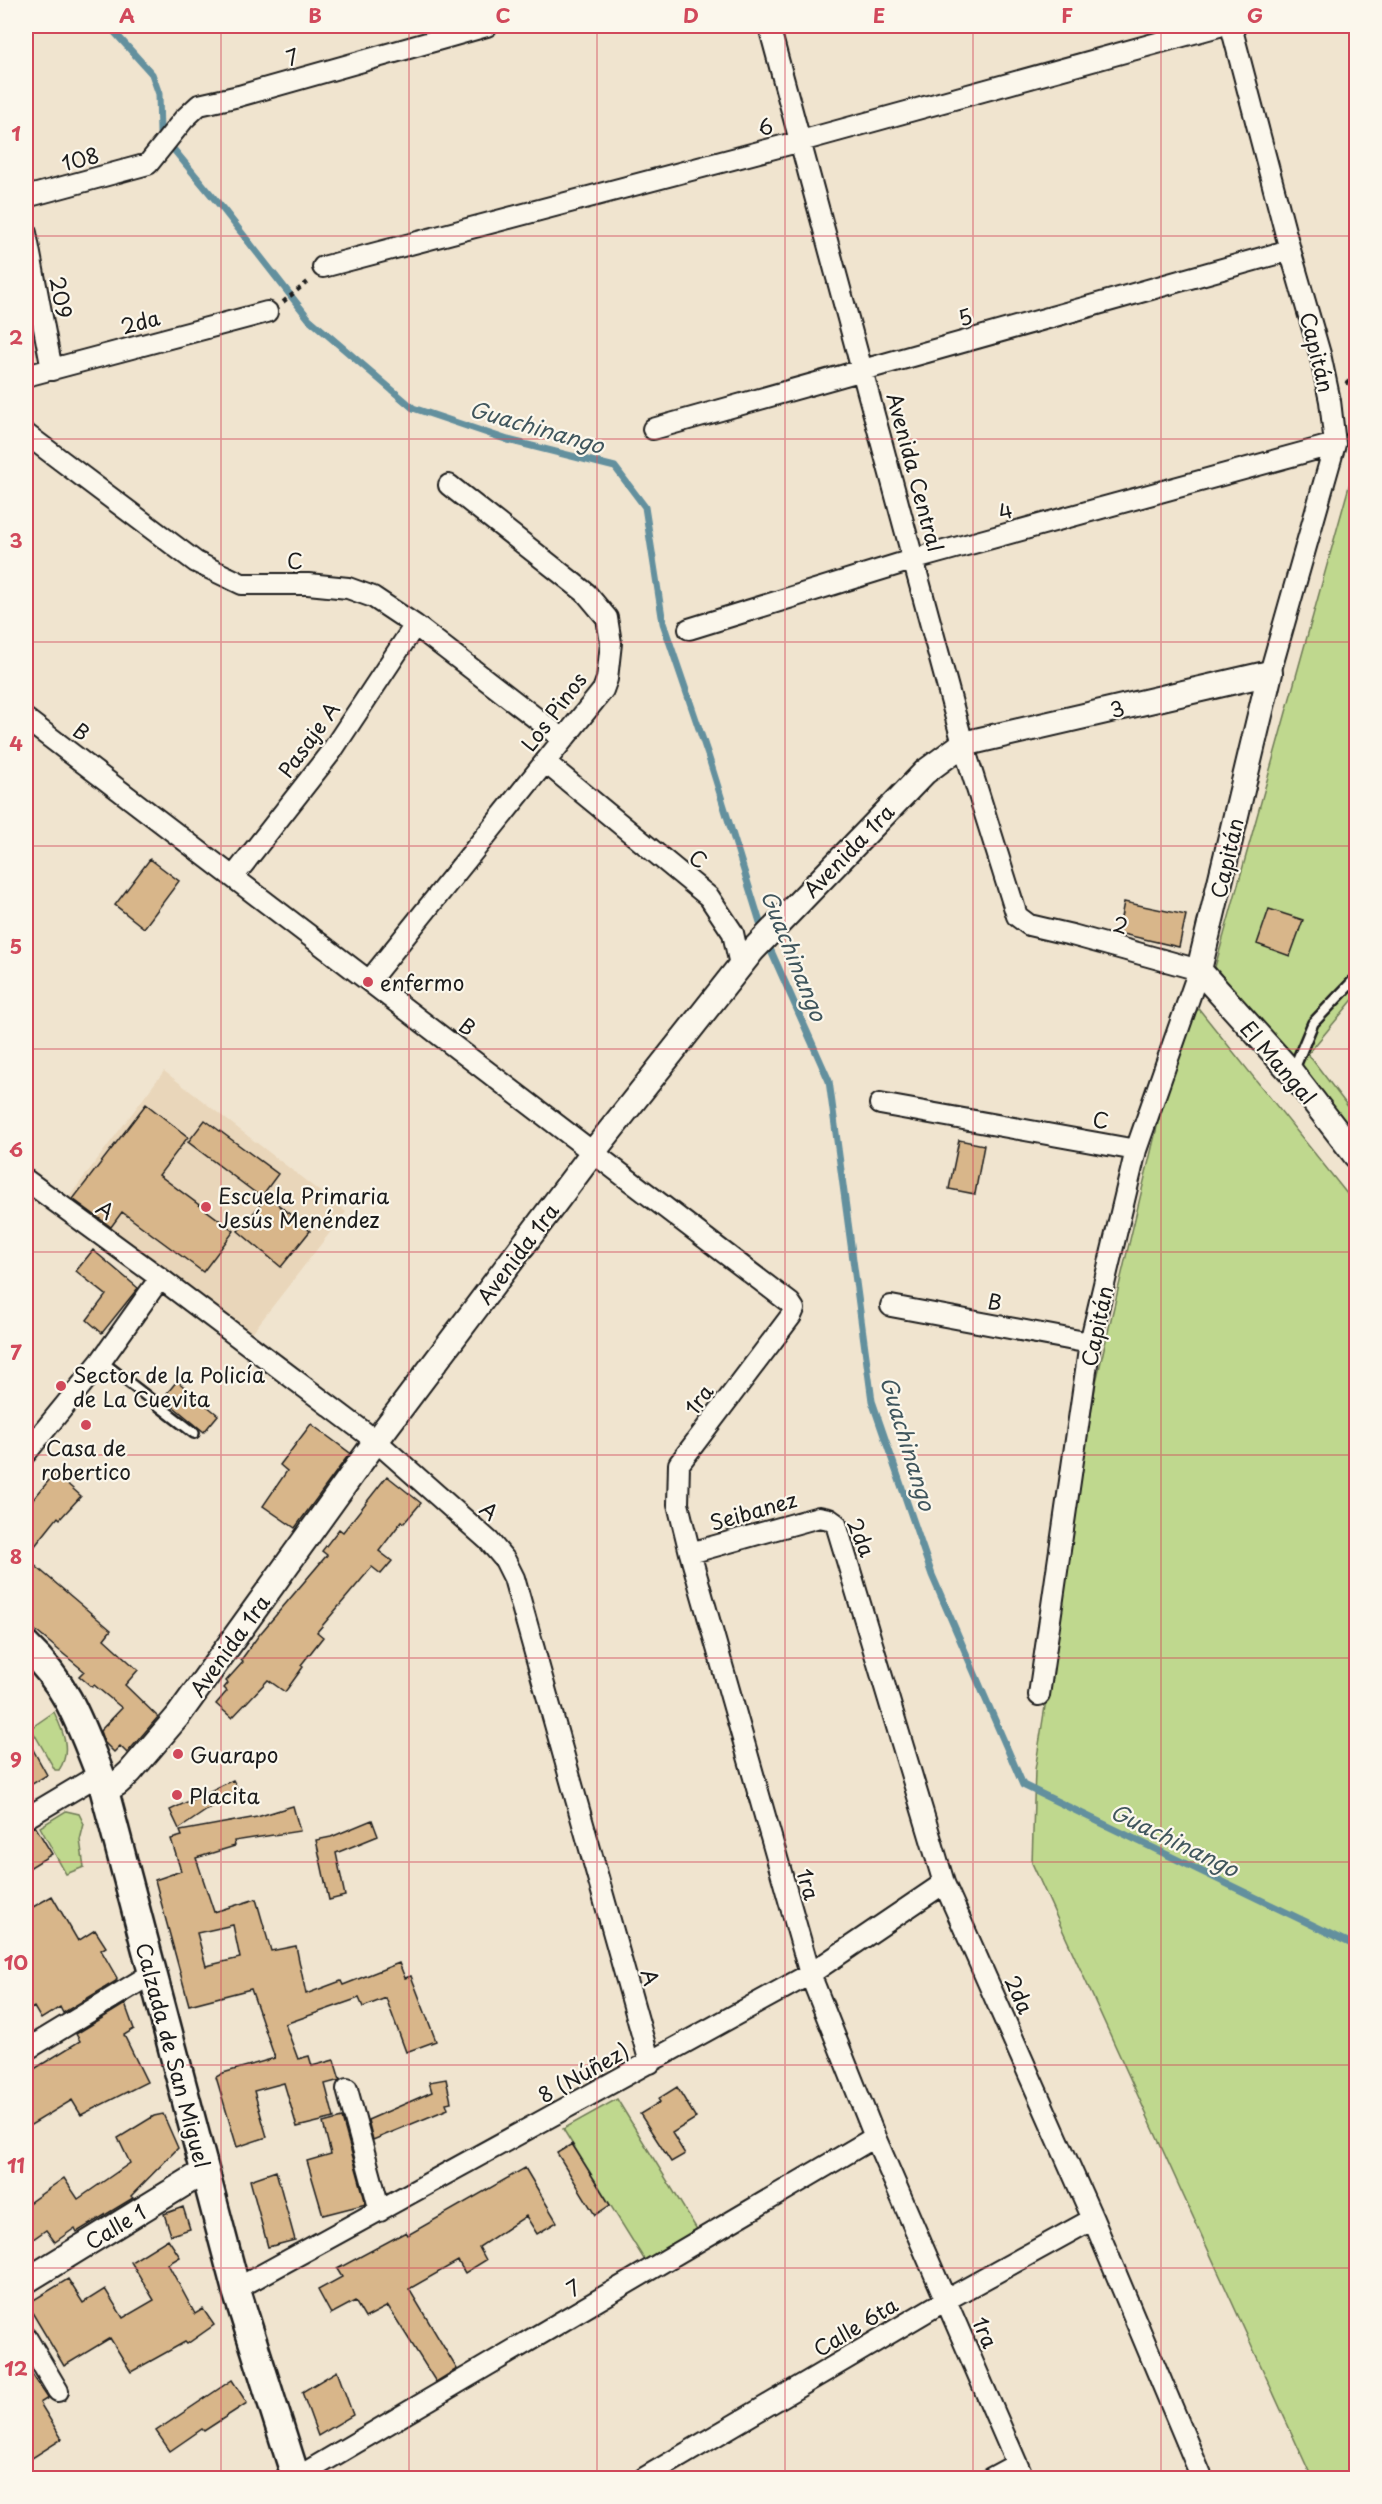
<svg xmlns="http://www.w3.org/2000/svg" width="1382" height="2504" viewBox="0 0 1382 2504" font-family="'Playpen Sans',sans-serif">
	<rect width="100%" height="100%" fill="#f0e4cf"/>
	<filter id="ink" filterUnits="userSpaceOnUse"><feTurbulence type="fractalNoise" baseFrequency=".0167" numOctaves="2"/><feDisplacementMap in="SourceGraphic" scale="12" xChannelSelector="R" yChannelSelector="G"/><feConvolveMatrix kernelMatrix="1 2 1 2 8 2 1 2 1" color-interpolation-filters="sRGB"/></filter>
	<g filter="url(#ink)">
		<path fill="#e9d6ba" d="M 164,1071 L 346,1212 L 248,1338 L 66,1201 Z"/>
		<path fill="#bfd88e" stroke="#6e7a55" stroke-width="1.5" d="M 1356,461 L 1356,996 L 1308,1054 L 1356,1117 L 1356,1142 L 1215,967 Z
			M 1199,1009 L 1356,1205 L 1356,2478 L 1312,2478 L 1032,1863 L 1035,1770 L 1096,1382 L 1161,1110 L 1191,1016 Z
			M 54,1712 C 63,1731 72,1751 59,1770 L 55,1770 L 31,1728 Z
			M 66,1811 L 79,1814 L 84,1824 L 80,1840 L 84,1867 L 66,1874 L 40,1827 Z
			M 617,2099 L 698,2231 L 647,2264 L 563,2129 Z"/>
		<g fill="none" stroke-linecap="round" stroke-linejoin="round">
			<path stroke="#64909e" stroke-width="7" d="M 109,26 L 152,74 L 159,94 L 160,133 L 223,209 L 309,319 L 413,408 L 508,440 L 615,467 L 645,507 L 663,623 L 708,755 L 763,932
				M 767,942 L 829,1081 L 872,1401 L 932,1575 L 1023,1785 L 1356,1946"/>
		</g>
		<path fill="#d8b68a" stroke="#1c1c1c" stroke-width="1.5" fill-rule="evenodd" d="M 150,859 L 179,881 L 144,928 L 115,905 Z
			M 1124,902 L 1186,915 L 1179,947 L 1118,933 Z
			M 1269,909 L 1303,920 L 1290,956 L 1257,944 Z
			M 146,1104 L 188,1137 L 159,1175 L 234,1231 L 203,1272 L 122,1212 L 111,1227 L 73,1199 Z
			M 205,1120 L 278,1174 L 261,1197 L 188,1142 Z
			M 959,1140 L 984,1145 L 975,1194 L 949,1189 Z
			M 268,1196 L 310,1231 L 281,1267 L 238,1231 Z
			M 93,1250 L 138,1288 L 102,1333 L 87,1320 L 106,1295 L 76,1271 Z
			M 177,1381 L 218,1415 L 204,1432 L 163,1398 Z
			M 311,1424 L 350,1453 L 295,1528 L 263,1506 L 287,1471 L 280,1465 Z
			M 55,1473 L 81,1496 L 60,1519 L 58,1517 L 26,1557 L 26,1508 Z
			M 387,1476 L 421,1503 L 404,1523 L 402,1521 L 379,1551 L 392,1561 L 381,1574 L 372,1567 L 317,1632 L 323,1637 L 301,1665 L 303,1667 L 285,1692 L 268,1680 L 232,1718 L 216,1704 L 227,1691 L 224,1688 L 228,1683 L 226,1681 L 243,1662 L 241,1660 L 259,1635 L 327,1555 L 322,1551 L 339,1529 L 343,1532 Z
			M 26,1558 L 111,1630 L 104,1639 L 138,1670 L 125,1685 L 158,1717 L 127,1753 L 120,1746 L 114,1752 L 104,1742 L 100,1731 L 122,1708 L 94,1685 L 92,1687 L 79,1676 L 84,1671 L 26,1623 Z
			M 26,1737 L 47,1775 L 26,1788 Z
			M 233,1780 L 238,1789 L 179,1829 L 170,1810 Z
			M 293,1806 L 300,1831 L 234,1841 L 235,1846 L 196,1858 L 214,1912 L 256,1899 L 271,1951 L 296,1946 L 306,1994 L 341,1981 L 343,1985 L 399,1963 L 405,1978 L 411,1976 L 436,2041 L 406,2052 L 386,1998 L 363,2007 L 359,1998 L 285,2024 L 298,2059 L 309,2056 L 312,2066 L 334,2060 L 340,2080 L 325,2084 L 334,2118 L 297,2127 L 284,2083 L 254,2091 L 267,2137 L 237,2147 L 216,2077 L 223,2073 L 275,2058 L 251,1989 L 189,2005 L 155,1880 L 181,1871 L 171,1839 L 182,1836 L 180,1831 L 257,1817 ZM 233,1925 L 240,1958 L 206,1966 L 197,1933 Z
			M 372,1820 L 378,1836 L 336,1853 L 345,1896 L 329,1900 L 316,1840 L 331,1837 Z
			M 35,1826 L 52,1854 L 26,1870 L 26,1830 Z
			M 52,1896 L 78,1941 L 95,1930 L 106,1947 L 101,1950 L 117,1978 L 116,1981 L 63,2013 L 60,2007 L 41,2019 L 34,2007 L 26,2012 L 26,1911 Z
			M 125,2004 L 134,2029 L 124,2035 L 147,2082 L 81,2115 L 72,2100 L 26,2128 L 26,2074 L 80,2041 L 76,2034 Z
			M 446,2079 L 451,2102 L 446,2103 L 448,2109 L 373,2140 L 368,2120 L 432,2092 L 429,2082 Z
			M 677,2087 L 696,2118 L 672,2133 L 685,2154 L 671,2162 L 640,2114 L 660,2102 L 658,2099 Z
			M 163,2114 L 178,2148 L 131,2196 L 133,2198 L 77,2232 L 75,2228 L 55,2242 L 46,2230 L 26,2244 L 26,2205 L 64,2178 L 78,2199 L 130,2163 L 118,2138 L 154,2116 Z
			M 342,2118 L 366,2204 L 323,2215 L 307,2161 L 331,2154 L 323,2123 Z
			M 572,2144 L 610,2205 L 595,2215 L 557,2153 Z
			M 525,2168 L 557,2222 L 537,2234 L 526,2216 L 479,2247 L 486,2260 L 465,2273 L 458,2261 L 409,2289 L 457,2369 L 436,2382 L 388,2306 L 365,2318 L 355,2301 L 331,2314 L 318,2290 L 342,2277 L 337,2269 L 406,2232 L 408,2235 Z
			M 276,2171 L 295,2240 L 268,2247 L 250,2180 Z
			M 183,2207 L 190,2229 L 171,2235 L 164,2214 Z
			M 168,2239 L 180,2257 L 168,2264 L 195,2314 L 203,2309 L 214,2325 L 187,2344 L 185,2342 L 131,2372 L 110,2338 L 64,2366 L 27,2304 L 68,2279 L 83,2303 L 105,2289 L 123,2318 L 154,2300 L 131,2262 Z
			M 26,2365 L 48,2398 L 40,2403 L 62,2439 L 26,2462 Z
			M 337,2371 L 353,2415 L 318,2436 L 302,2392 Z
			M 232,2380 L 247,2403 L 204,2431 L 202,2429 L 170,2451 L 156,2431 Z"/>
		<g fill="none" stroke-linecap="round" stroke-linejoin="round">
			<defs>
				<path id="service" d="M 1293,1071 L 1313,1023 L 1356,978
					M 101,1361 L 194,1433"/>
				<path id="minor" d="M 769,26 L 963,744 L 1017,916 L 1029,925 L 1072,935 L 1199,970 L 1136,1150 L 1090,1343 L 1039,1695
					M 1231,26 L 1290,250 L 1320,354 L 1330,401 L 1335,444 L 1270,673
					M 26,197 L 148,164 L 184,119 L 199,105 L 239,96 L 487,26
					M 26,233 L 52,370
					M 323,267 L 801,141 L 1219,26
					M 26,376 L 267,312
					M 653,429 L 1290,250
					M 26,434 L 196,562 L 242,584 L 308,584 L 348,588 L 373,597 L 415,625 L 563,739
					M 689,629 L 915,559 L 1335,444
					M 26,719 L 790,1303 L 794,1309 L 791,1316 L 679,1464 L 678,1504 L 690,1553 L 810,1974 L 875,2137 L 1023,2478
					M 545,762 L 709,897 L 733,933 L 740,965
					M 234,876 L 331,752 L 415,625
					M 369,981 L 603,690 L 607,679 L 611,643 L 607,618 L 586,593 L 449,485
					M 880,1104 L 1136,1150
					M 26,1180 L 160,1278 L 376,1441 L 489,1541 L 505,1560 L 514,1578 L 650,2063
					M 891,1306 L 1090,1343
					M 26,1453 L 101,1361 L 160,1278
					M 690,1553 L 819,1517 L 829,1519 L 836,1524 L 944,1883 L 1093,2219 L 1202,2478
					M 26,1818 L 100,1774
					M 26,2050 L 153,1973
					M 347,2089 L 380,2211
					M 236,2289 L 810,1974 L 944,1883
					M 26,2337 L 58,2391
					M 296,2478 L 875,2137
					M 644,2478 L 946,2300 L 1093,2219
					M 991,2478 L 1017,2464"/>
				<path id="tertiary" d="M 104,1791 L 118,1783 L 130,1772 L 178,1716 L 376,1441 L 594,1151 L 752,951 L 925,772 L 963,744 L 1270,673 L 1199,970 L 1292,1073 L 1356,1156
					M 26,2281 L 205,2171"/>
				<path id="secondary" d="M 26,1646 C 68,1686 79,1721 100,1774 L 236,2289 L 296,2478"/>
			</defs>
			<use href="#service" stroke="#1c1c1c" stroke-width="14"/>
			<use href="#minor" stroke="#1c1c1c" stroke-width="24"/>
			<use href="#tertiary" stroke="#1c1c1c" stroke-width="28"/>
			<use href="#secondary" stroke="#1c1c1c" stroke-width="32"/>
			<path stroke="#1c1c1c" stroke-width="4" stroke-dasharray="4.5 4.5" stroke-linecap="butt" d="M 283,302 L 310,280
				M 1346,384 L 1356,374"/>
			<use href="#service" stroke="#fbf7ec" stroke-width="9"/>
			<use href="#minor" stroke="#fbf7ec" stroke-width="20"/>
			<use href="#tertiary" stroke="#fbf7ec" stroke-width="24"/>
			<use href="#secondary" stroke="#fbf7ec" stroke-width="27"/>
		</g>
	</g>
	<path fill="none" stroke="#d1495b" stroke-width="1.5" stroke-opacity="0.55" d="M 221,26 L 221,2478M 409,26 L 409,2478M 597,26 L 597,2478M 785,26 L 785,2478M 973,26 L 973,2478M 1161,26 L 1161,2478M 26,236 L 1356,236M 26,439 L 1356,439M 26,642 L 1356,642M 26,846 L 1356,846M 26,1049 L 1356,1049M 26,1252 L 1356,1252M 26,1455 L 1356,1455M 26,1658 L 1356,1658M 26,1862 L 1356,1862M 26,2065 L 1356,2065M 26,2268 L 1356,2268"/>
	<g fill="#d1495b" stroke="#fbf7ec" stroke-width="2">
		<circle cx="368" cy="982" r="6"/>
		<circle cx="206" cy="1207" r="6"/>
		<circle cx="61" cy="1386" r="6"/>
		<circle cx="86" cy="1425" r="6"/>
		<circle cx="178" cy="1754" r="6"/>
		<circle cx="177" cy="1795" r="6"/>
	</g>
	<g text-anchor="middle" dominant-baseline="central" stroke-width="4.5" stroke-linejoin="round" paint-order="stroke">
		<g font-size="21" fill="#1c1c1c" stroke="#fbf7ec">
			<text transform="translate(292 56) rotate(-16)">7</text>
			<text transform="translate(765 126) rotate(-15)">6</text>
			<text transform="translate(80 158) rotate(-15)">108</text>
			<text transform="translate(62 297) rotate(79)">209</text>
			<text transform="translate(965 316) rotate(-15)">5</text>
			<text transform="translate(140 321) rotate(-15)">2da</text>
			<text transform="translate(1318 352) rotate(76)">Capitán</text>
			<text transform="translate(916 472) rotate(75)">Avenida Central</text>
			<text transform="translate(1005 510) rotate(-15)">4</text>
			<text transform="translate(295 560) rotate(1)">C</text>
			<text transform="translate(1117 708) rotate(-13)">3</text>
			<text transform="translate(553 711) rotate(-53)">Los Pinos</text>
			<text transform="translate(82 731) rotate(37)">B</text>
			<text transform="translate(308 739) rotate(-54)">Pasaje A</text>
			<text transform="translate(848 850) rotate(-46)">Avenida 1ra</text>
			<text transform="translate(699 858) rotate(39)">C</text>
			<text transform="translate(1226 858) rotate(-77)">Capitán</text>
			<text transform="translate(1121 924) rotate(16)">2</text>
			<text transform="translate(468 1026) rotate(37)">B</text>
			<text transform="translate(1279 1062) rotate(49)">El Mangal</text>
			<text transform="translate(1101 1119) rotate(10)">C</text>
			<text transform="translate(106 1209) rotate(36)">A</text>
			<text transform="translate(517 1253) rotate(-53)">Avenida 1ra</text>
			<text transform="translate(995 1301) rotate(11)">B</text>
			<text transform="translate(1096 1326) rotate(-78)">Capitán</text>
			<text transform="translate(698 1399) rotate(-53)">1ra</text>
			<text transform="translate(490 1510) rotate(41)">A</text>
			<text transform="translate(753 1510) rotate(-16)">Seibanez</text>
			<text transform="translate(862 1537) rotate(68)">2da</text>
			<text transform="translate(229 1645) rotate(-54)">Avenida 1ra</text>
			<text transform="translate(809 1884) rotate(74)">1ra</text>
			<text transform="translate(651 1977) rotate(74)">A</text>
			<text transform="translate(1020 1994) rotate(66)">2da</text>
			<text transform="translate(174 2055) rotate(75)">Calzada de San Miguel</text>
			<text transform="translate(583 2072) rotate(-29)">8 (Núñez)</text>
			<text transform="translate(115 2226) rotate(-31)">Calle 1</text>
			<text transform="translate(573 2287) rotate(-30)">7</text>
			<text transform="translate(855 2326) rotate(-31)">Calle 6ta</text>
			<text transform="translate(986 2332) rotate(67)">1ra</text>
		</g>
		<g font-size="21" fill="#1c1c1c" stroke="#fbf7ec" text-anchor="start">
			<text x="380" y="982">enfermo</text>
			<text x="218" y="1195">Escuela Primaria<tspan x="218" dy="24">Jesús Menéndez</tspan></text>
			<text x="73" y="1374">Sector de la Policía<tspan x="73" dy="24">de La Cuevita</tspan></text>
			<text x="86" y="1447" text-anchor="middle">Casa de<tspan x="86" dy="24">robertico</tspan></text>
			<text x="190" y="1754">Guarapo</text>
			<text x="189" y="1795">Placita</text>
		</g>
		<g font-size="22" font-style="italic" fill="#40565d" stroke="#fbf7ec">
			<text transform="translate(537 426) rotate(16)">Guachinango</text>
			<text transform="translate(795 955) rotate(68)">Guachinango</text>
			<text transform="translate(909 1443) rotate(73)">Guachinango</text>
			<text transform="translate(1175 1839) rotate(26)">Guachinango</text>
		</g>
	</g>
	<rect width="1382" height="2504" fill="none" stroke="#fbf7ec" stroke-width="66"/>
	<rect x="33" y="33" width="1316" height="2438" fill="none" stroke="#d1495b" stroke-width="2"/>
	<g font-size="20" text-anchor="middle" font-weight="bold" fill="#d1495b">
		<text x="127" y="23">A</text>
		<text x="315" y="23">B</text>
		<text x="503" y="23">C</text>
		<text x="691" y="23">D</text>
		<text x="879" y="23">E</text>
		<text x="1067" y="23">F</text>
		<text x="1255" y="23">G</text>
		<text x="16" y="141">1</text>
		<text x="16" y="345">2</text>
		<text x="16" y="548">3</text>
		<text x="16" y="751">4</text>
		<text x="16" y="954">5</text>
		<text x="16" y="1157">6</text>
		<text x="16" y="1360">7</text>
		<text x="16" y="1564">8</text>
		<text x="16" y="1767">9</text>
		<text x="16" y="1970">10</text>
		<text x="16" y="2173">11</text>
		<text x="16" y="2376">12</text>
	</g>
</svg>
